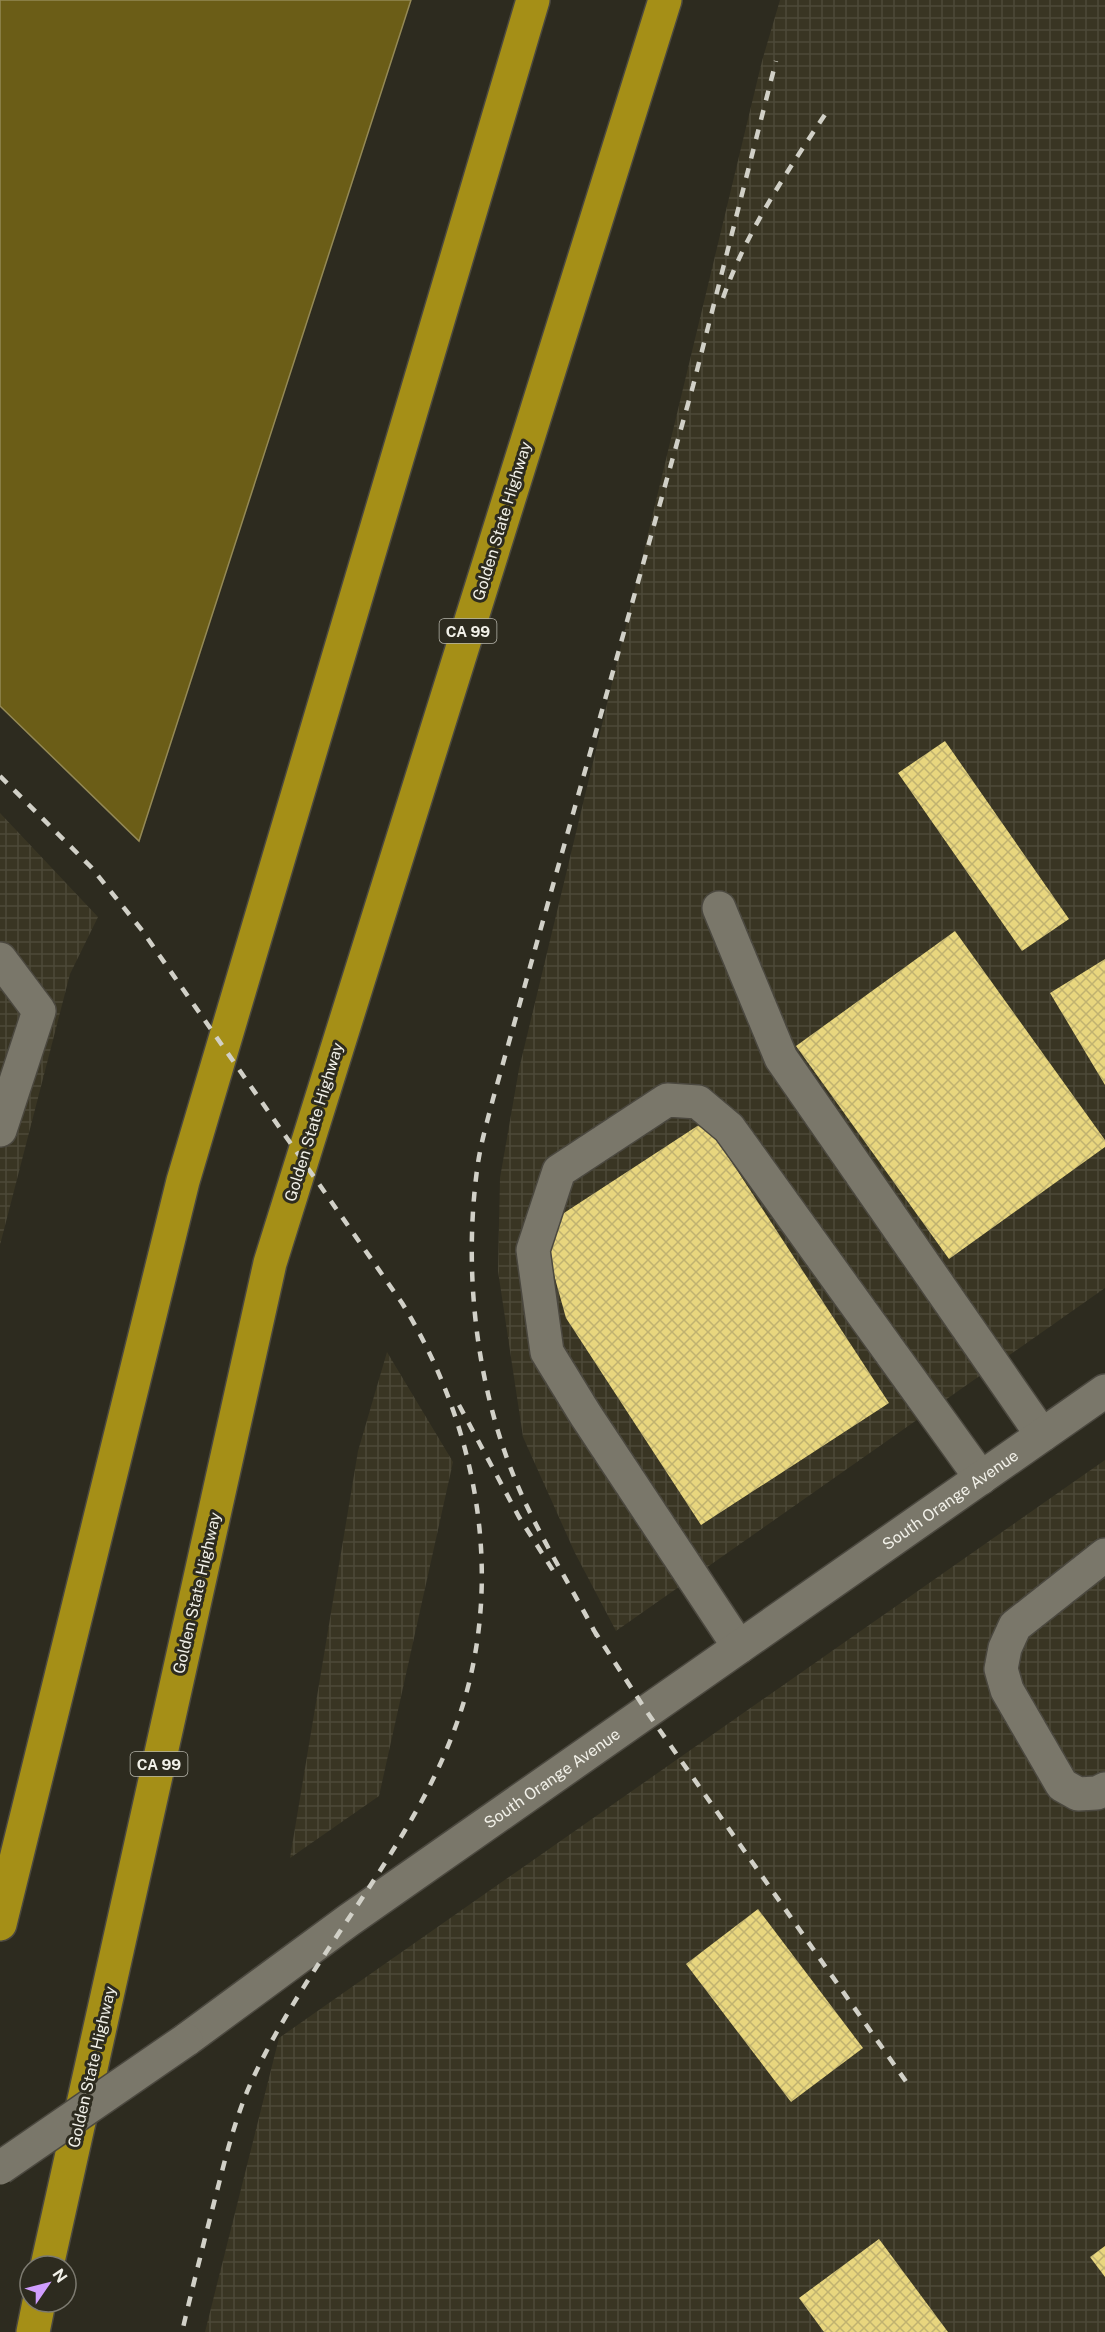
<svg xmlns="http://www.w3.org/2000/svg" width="1105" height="2332" viewBox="0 0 1105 2332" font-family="'Public Sans',sans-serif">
	<defs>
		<pattern id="industrial-grid" width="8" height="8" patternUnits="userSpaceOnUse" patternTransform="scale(1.5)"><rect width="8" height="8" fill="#393523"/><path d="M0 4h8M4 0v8" fill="none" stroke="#4c4938"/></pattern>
		<pattern id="building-cross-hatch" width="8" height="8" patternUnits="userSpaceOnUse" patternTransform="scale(1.5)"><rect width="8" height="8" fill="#e8d67e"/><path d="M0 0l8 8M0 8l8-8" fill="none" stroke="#c0b270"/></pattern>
	</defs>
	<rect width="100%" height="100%" fill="#2d2b1f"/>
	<path fill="url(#industrial-grid)" d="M 780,0 L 1105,0 L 1105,1288 L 616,1631 L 575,1553 L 523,1437 L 498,1271 L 500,1178 L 519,1069 L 762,61 Z
		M 0,813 L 98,917 L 70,974 L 0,1245 Z
		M 387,1352 L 453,1462 L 379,1796 L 290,1858 L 358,1451 Z
		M 1105,1460 L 1105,2332 L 205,2332 L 279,2038 Z"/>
	<path fill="#6b5d17" stroke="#948956" stroke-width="1.5" d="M 0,0 L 411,0 L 139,841 L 0,706 Z"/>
	<path fill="url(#building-cross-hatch)" d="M 945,741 L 1069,919 L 1022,951 L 898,773 Z
		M 955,931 L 1105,1140 L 1105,1147 L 949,1259 L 796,1046 Z
		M 1105,959 L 1105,1085 L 1050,993 Z
		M 705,1121 L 889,1403 L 701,1525 L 566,1318 L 541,1228 Z
		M 758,1909 L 863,2048 L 791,2102 L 686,1964 Z
		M 879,2239 L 948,2332 L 824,2332 L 799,2298 Z
		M 1105,2246 L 1105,2277 L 1090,2257 Z"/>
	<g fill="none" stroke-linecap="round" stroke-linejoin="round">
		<defs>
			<g id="minor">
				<path d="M 719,908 L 781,1058 L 1042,1435"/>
				<path d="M 0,959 L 39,1011 L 0,1130"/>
				<path d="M 1105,1555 L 1015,1626 L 1005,1648 L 1001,1669 L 1007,1690 L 1062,1785 L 1078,1794 L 1097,1793 L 1105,1789"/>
				<path d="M 739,1647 L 585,1414 L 547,1352 L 533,1250 L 559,1171 L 667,1100 L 698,1102 L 729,1128 L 981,1478"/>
				<path id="s1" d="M 186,2040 L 349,1920 L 1105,1391"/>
			</g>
			<path id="highway" d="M 0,1924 L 183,1181 L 533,0
				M 47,2266 L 270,1263 L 665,0
				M 33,2332 L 39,2302"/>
		</defs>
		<use href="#minor" stroke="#4b483f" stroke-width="36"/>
		<use href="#highway" stroke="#4b483f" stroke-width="36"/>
		<use href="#minor" stroke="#7a776a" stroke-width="33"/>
		<use href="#highway" stroke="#a58f17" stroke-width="33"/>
		<path stroke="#d1d0c7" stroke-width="4.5" stroke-dasharray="10 10" stroke-linecap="butt" d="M 723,298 C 747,230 787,172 826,113
			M 0,776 L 91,867 L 141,929 L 402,1303 C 471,1415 501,1553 469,1683 C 456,1735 432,1786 404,1832 C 356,1913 296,1988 255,2074 C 237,2111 227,2152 217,2191 C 205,2238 193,2285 182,2332
			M 459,1405 L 519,1517 L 554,1572
			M 593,1629 L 647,1712 L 907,2083
			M 597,1636 C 572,1588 542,1541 520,1491 C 477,1393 463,1276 477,1170 C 480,1146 487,1122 493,1099 L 693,386 L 776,61"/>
		<defs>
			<path id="minor-bridge" d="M 0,2168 L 186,2040"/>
		</defs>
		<use href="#minor-bridge" stroke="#4b483f" stroke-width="36" stroke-linecap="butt"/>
		<use href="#minor-bridge" stroke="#7a776a" stroke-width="33"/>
	</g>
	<g text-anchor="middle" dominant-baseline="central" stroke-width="6" stroke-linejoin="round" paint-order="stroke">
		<g fill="#2d2b1f" stroke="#b7b6ac" stroke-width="1.5">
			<rect x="439.5" y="619" width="57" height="24" rx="4.5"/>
			<rect x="130.5" y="1752" width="57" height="24" rx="4.5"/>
		</g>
		<g font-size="15" font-weight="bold" fill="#f2f1e9">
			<text x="468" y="631">CA 99</text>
			<text x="159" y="1764">CA 99</text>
		</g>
		<g font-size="16" fill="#f2f1e9" stroke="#2d2b1f">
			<text transform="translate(502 521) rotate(-73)">Golden State Highway</text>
			<text transform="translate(314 1122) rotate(-73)">Golden State Highway</text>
			<text stroke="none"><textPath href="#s1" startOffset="936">South Orange Avenue</textPath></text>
			<text transform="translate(197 1593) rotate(-77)">Golden State Highway</text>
			<text stroke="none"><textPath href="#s1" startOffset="450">South Orange Avenue</textPath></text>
			<text transform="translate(92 2067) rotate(-77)">Golden State Highway</text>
		</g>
	</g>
	<g transform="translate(48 2284) rotate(55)"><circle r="28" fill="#2d2b1f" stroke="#7c7a70" stroke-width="1.5"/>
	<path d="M0-4.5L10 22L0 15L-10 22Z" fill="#d09dfe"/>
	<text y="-9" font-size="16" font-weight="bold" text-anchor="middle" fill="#f2f1e9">N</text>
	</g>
</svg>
